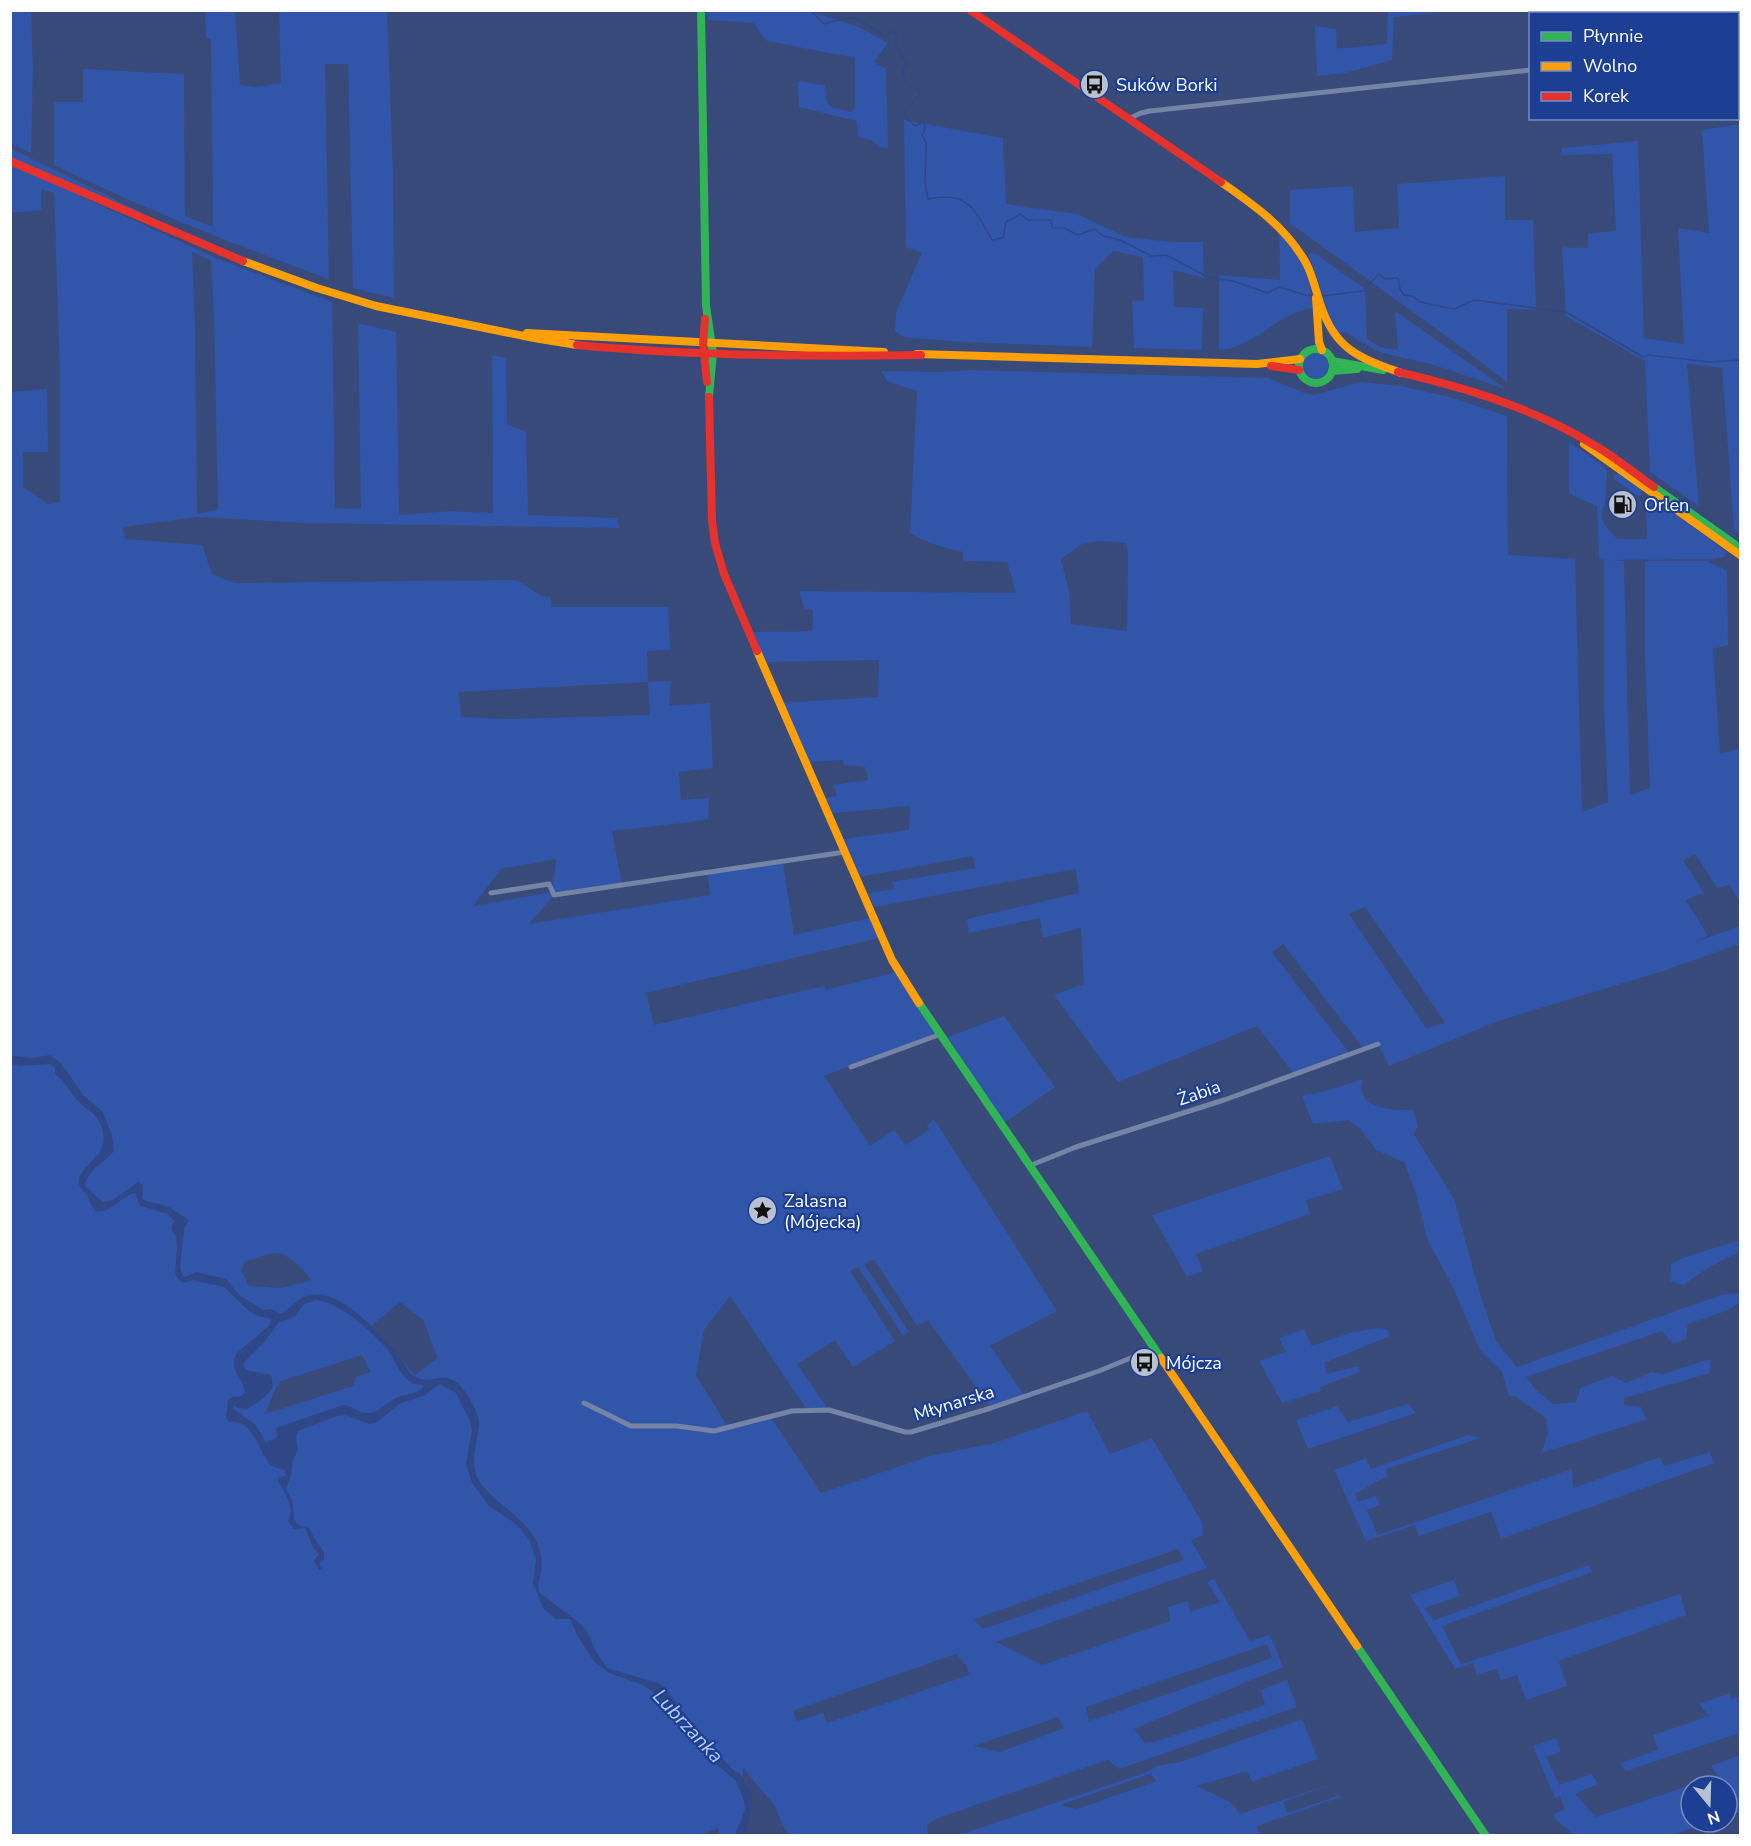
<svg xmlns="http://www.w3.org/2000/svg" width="1751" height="1846" viewBox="0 0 1751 1846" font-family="'Nunito Sans',sans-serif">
	<rect width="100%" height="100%" fill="#374a79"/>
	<path fill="#3155a9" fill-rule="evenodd" d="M 11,10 L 31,11 L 33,69 L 31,153 L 11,144 Z
		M 205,11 L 235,11 L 240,85 L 258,87 L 281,83 L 279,11 L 387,11 L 393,171 L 394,298 L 353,288 L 348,64 L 325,64 L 329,279 C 235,245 144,209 54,165 L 54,102 L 83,102 L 83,69 L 184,74 L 185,216 L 213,227 L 211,39 L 206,38 Z
		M 707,11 L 809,11 L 859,27 L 888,43 L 874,62 L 886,69 L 888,148 L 878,147 L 872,140 L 858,137 L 857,121 L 799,107 L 798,81 L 825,85 L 827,103 L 834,108 L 851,112 L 855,108 L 855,58 L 767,41 L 753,23 L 708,20 Z
		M 1388,11 L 1453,11 L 1394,17 L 1392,60 L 1345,73 L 1317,76 L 1315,26 L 1336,29 L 1337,49 L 1387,44 Z
		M 904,120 L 1003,138 L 1006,204 L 1077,214 L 1126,237 L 1172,242 L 1203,242 L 1204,278 L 1173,270 L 1174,307 L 1203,308 L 1202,350 L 1134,348 L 1132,301 L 1144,301 L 1143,257 L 1113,251 L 1095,269 L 1092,347 L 960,342 L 904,337 L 895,331 L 896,312 L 922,253 L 906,247 Z
		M 1740,124 L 1740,534 L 1734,529 L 1722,368 L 1687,364 L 1699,506 L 1650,472 L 1645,361 L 1566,316 L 1562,247 L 1588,248 L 1588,233 L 1616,231 L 1612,154 L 1560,155 L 1562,148 L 1638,141 L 1644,338 L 1684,344 L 1678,228 L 1709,233 L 1702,130 Z
		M 10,148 L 139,211 L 139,214 L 11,158 Z
		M 11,164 L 216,258 L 332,302 L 335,508 L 361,509 L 358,323 L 396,332 L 399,515 L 451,511 L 493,513 L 492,355 L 506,358 L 507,424 L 526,432 L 528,515 L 617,518 L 619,528 L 302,523 L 197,517 L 123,527 L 125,539 L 202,545 L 212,574 L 235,583 L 517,580 L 543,597 L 551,597 L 551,607 L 668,607 L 670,650 L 647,651 L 648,682 L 671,681 L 669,706 L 710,703 L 713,768 L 679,772 L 681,800 L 709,798 L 708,819 L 684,823 L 612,831 L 622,885 L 554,895 L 529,924 L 710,895 L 707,873 L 783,862 L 794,935 L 870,918 L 879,938 L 646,993 L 654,1025 L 824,986 L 826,990 L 896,972 L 936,1033 L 824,1076 L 870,1146 L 894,1130 L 906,1145 L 929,1130 L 927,1125 L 934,1119 L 1057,1311 L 990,1346 L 1025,1396 L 991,1408 L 928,1320 L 917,1326 L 874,1259 L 864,1264 L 909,1332 L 903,1336 L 858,1267 L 850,1271 L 895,1341 L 853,1367 L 835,1340 L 797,1364 L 829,1410 L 808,1411 L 730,1296 L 704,1330 L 696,1375 L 726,1424 L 729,1428 L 770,1416 L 821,1493 L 930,1456 L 994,1443 L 1087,1411 L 1110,1454 L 1152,1438 L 1202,1522 L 1203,1535 L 1191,1540 L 1207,1568 L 996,1642 L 1042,1665 L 1170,1621 L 1169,1610 L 1167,1607 L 1188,1601 L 1190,1612 L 1220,1602 L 1207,1582 L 1214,1579 L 1250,1641 L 1270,1635 L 1283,1667 L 1134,1729 L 1145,1743 L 1157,1741 L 1265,1705 L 1261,1690 L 1287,1680 L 1297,1707 L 1119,1769 L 1108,1760 L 935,1819 L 927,1825 L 928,1835 L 790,1835 L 783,1826 L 775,1806 L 743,1768 L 742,1783 L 747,1810 L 744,1835 L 719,1835 L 719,1828 L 696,1836 L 11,1835 L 10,392 L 47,389 L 48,452 L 23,452 L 23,487 L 48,504 L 60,502 L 60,371 L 54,193 L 41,189 L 41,210 L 11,213 ZM 192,252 L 211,260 L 214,318 L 218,509 L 197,514 L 195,323 ZM 648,682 L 650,715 L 507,719 L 461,717 L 459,692 ZM 556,859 L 552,892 L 473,906 L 501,869 ZM 278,1253 C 291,1256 305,1270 311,1281 L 280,1288 L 249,1286 L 241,1270 L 244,1262 L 268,1254 ZM 400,1302 L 423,1320 L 438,1358 L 415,1375 L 371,1326 ZM 362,1355 L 371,1372 L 356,1377 L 353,1386 L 265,1414 L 275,1390 L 281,1381 ZM 1178,1549 L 1184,1560 L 983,1629 L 974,1619 ZM 1267,1644 L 1272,1658 L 1089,1721 L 1086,1707 ZM 956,1654 L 967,1666 L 969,1675 L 827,1723 L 823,1713 L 797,1721 L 793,1711 ZM 1058,1717 L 1064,1728 L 1000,1752 L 974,1746 Z
		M 1505,176 L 1505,220 L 1533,220 L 1536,310 L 1507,309 L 1507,382 L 1453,341 L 1290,223 L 1290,190 L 1353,186 L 1355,232 L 1399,228 L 1397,184 Z
		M 1279,229 C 1301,260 1310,269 1313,308 C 1276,313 1256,348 1219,350 L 1219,275 L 1280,280 Z
		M 1312,253 L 1316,254 L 1365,289 L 1367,339 L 1380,347 L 1398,350 L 1395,311 L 1506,389 L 1434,365 L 1379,352 L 1345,332 L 1336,334 C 1324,309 1321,282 1309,257 L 1309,254 Z
		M1303 366a13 13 0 1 1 26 0a13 13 0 1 1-26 0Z
		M 968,370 L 1268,378 L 1304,393 L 1314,395 L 1360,382 L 1401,386 L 1450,397 L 1507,416 L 1508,555 L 1575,559 L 1582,812 L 1608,802 L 1604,707 L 1604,560 L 1599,559 L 1597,506 L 1569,494 L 1569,442 L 1605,467 L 1607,473 L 1605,505 C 1596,519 1608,530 1618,539 L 1647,539 L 1646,504 L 1647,500 L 1652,497 L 1727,552 L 1724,557 L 1708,559 L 1611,560 L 1624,561 L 1630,795 L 1650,788 L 1645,661 L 1645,561 L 1707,561 L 1727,570 L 1728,645 L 1713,649 L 1720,754 L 1740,748 L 1740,903 L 1730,885 L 1717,888 L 1695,854 L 1683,860 L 1704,893 L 1686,900 L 1708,936 L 1692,943 L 1740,926 L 1740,944 L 1660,972 L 1501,1020 L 1389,1066 L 1378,1044 L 1364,1049 L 1283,944 L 1272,952 L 1350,1054 L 1294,1074 L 1257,1026 L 1118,1082 L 1054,995 L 1084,984 L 1081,928 L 1043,938 L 1040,918 L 969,933 L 967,919 L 1079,893 L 1076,869 L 874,907 L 868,893 L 895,889 L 892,882 L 975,868 L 973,856 L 860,877 L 843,839 L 909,830 L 910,806 L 833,813 L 825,798 L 837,796 L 833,785 L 868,780 L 865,767 L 844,765 L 843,760 L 809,762 L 780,703 L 878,697 L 879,660 L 765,662 L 752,632 L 812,631 L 813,610 L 805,609 L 799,591 L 1016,593 L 1007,562 L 963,561 L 963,552 C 944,548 926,543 910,533 L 917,391 L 887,381 L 881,371 L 942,372 ZM 1099,541 L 1126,543 L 1128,556 L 1127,631 L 1071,624 L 1069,591 L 1061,559 L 1082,544 ZM 1365,907 L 1445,1022 L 1445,1023 L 1426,1028 L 1349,914 Z
		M 1618,473 L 1642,490 L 1641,495 L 1638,496 L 1615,480 L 1614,475 Z
		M 1004,1016 L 1055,1087 L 1004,1123 L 948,1037 Z
		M 1363,1079 C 1353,1109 1392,1110 1413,1110 L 1418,1126 L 1414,1134 L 1454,1199 L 1480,1294 L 1496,1341 L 1517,1367 L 1721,1295 L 1740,1293 L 1740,1303 L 1726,1311 L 1688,1324 L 1686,1339 L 1673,1344 L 1662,1331 L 1526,1377 L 1536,1390 L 1553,1404 L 1576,1402 L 1580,1388 L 1612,1376 L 1626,1383 L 1652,1372 L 1663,1374 L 1710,1359 L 1710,1373 L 1624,1398 L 1624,1405 L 1641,1407 L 1647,1419 L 1542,1453 L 1548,1432 L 1546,1418 L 1515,1396 L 1509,1397 L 1502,1372 L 1480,1350 L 1452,1285 L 1428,1241 L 1414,1187 L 1404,1162 L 1376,1150 L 1362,1131 L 1349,1120 L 1313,1124 L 1302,1096 L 1326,1091 Z
		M 1330,1156 L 1343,1189 L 1306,1200 L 1310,1214 L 1196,1254 L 1203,1271 L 1187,1277 L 1152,1215 Z
		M 1740,1240 L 1740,1252 C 1720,1261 1701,1271 1684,1285 L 1670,1281 L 1671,1264 L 1685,1257 Z
		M 1377,1328 L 1387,1329 L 1390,1336 L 1324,1363 L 1327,1374 L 1358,1366 L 1360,1372 L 1320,1387 L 1321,1391 L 1282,1403 L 1259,1361 L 1286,1352 L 1279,1338 L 1304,1329 L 1312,1346 L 1349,1333 Z
		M 1408,1404 L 1416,1413 L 1308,1449 L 1296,1420 L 1337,1406 L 1348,1422 Z
		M 1468,1435 L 1480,1438 L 1386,1469 L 1387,1476 L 1355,1494 L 1358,1502 L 1376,1496 L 1380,1505 L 1367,1510 L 1378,1535 L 1572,1469 L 1573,1488 L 1660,1457 L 1664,1466 L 1710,1452 L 1714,1463 L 1501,1539 L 1491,1512 L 1419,1536 L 1415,1525 L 1366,1541 L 1334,1470 L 1366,1458 L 1371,1469 Z
		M 1589,1565 L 1592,1572 L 1442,1626 L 1461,1664 L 1680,1594 L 1686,1615 L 1559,1661 L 1567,1686 L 1526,1700 L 1517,1675 L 1501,1680 L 1496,1669 L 1477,1675 L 1473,1663 L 1455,1669 L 1410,1595 L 1454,1580 L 1460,1596 L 1424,1608 L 1434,1620 Z
		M 1730,1693 L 1731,1699 L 1738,1697 L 1740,1699 L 1740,1733 L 1626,1771 L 1620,1763 L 1658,1750 L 1653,1735 L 1709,1716 L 1699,1704 Z
		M 1302,1719 L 1318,1759 L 1252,1782 L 1247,1771 L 1197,1786 L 1230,1802 L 1240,1814 L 1341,1781 L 1283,1802 L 1287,1813 L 1340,1795 L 1340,1797 L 1257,1826 L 1260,1835 L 959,1835 L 1147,1772 L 1157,1766 L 1180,1762 ZM 1150,1774 L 1157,1781 L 1077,1809 L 1060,1805 Z
		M 1556,1738 L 1561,1751 L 1546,1757 L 1559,1785 L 1592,1774 L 1598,1784 L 1575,1794 L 1596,1817 L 1718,1776 L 1711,1766 L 1740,1755 L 1740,1812 L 1727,1817 L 1727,1786 L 1691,1786 L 1691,1822 L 1712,1822 L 1672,1835 L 1574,1835 L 1556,1820 L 1553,1814 L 1565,1809 L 1560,1796 L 1555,1798 L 1533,1746 Z"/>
	<path fill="#2f4786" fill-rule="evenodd" d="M 50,1055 L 61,1063 L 84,1096 L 102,1111 L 112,1135 L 114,1151 C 105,1162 86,1171 85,1186 L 103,1202 L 113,1200 L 138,1182 L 143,1185 L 142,1198 L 146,1201 L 167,1206 L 189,1220 L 184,1229 L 180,1268 L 183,1276 L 185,1277 L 196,1272 L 226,1279 L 239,1295 L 258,1307 L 263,1310 L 271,1309 L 281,1314 C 290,1309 297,1299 306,1296 C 337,1284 379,1333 397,1354 C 403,1361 407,1371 414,1376 C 430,1387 446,1366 463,1389 C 469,1397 479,1413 479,1422 C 479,1438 471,1455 475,1472 C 480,1494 524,1516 535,1539 C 540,1548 543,1561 541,1570 C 540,1579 537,1583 539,1592 L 582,1625 L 590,1636 L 595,1650 L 607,1668 L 661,1684 L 713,1748 L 731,1768 L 740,1774 L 750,1791 L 752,1798 L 752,1809 L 745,1835 L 735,1835 L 745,1809 L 744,1800 L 736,1781 L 711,1760 L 667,1705 L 657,1695 L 643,1685 L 609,1673 L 594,1661 L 578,1637 L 570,1619 L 556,1619 L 543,1608 L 533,1583 L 536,1560 L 530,1541 L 521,1529 L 512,1521 L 489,1506 L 472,1483 L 466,1464 L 472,1430 L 470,1421 L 456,1393 L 440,1384 L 425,1395 L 399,1404 L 376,1423 L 369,1424 L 345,1415 L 337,1416 L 298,1431 L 296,1437 L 298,1449 L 292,1464 L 291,1475 L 286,1489 L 293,1503 L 294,1520 L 299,1525 L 309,1528 L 317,1543 L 324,1552 L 324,1559 L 319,1563 L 323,1570 L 319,1570 L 314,1560 L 319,1554 L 313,1547 L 305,1528 L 294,1529 L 288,1521 C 296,1508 285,1493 278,1481 L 278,1478 L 286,1476 L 285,1470 C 279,1469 272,1467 268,1462 C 258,1448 252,1418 229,1422 L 226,1418 L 228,1400 L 235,1396 L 240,1397 L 245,1393 C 244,1377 227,1370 237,1353 L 269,1326 L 271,1320 L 268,1318 L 258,1316 L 249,1311 L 224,1287 L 193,1280 L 183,1283 L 180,1281 L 175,1274 L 177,1246 L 176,1237 L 171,1228 L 174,1221 L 168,1214 L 140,1206 L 135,1193 C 121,1196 112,1212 97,1212 C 92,1207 91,1204 88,1197 C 85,1191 78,1188 79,1181 C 79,1163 117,1156 99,1121 C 95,1112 85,1109 79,1102 C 70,1093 65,1081 55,1074 L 55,1068 L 51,1064 L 20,1066 L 11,1064 L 11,1056 L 33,1058 ZM 317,1300 C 345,1305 371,1332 387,1349 C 396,1360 400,1379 415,1384 C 418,1385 421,1385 424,1386 C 416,1396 405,1393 394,1399 C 386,1403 379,1412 370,1413 C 360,1414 353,1406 343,1405 L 276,1428 L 277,1435 L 275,1439 L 266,1442 L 255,1424 L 233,1409 L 234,1406 C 238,1408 243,1410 248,1408 C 256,1405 271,1393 273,1386 L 271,1375 L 246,1370 L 243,1365 L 245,1361 L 266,1340 L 278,1323 L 295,1316 L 304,1304 Z"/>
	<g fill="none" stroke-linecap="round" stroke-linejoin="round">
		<path stroke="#2f4786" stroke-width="1.5" d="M 810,10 L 824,24 C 832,22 841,19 849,18 C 862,18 874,31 885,36 L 890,32 L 894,32 L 896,36 L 896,47 L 901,51 L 902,58 L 909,64 L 902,69 L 905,80 L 912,88 L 918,89 L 920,95 C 913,99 912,106 905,111 L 906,117 L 915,126 L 922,122 L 924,123 L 925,130 L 922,135 L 926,143 L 925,183 L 928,199 C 968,190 975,210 992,240 L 1003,238 L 1006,222 L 1021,214 L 1028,220 L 1051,220 L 1052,228 L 1064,228 L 1078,235 L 1095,229 L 1103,236 L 1120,240 L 1151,256 L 1166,255 L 1210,278 L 1233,281 L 1268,293 L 1279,287 L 1306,295 L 1314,296
			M 1322,296 L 1363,291 L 1379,274 L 1385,279 L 1398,278 L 1400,289 L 1404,295 L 1413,296 L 1420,302 L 1454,309 L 1474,300 L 1566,312 L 1643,357 L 1648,355 L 1711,362 L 1740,360"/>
		<path stroke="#7583a4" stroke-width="5" d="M 1738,45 L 1740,45
			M 1130,118 L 1141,113 L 1150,111 L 1530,70
			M 491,893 L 549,884 L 554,895 L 845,852
			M 851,1067 L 941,1034
			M 1029,1166 L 1076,1147 L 1224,1100 L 1378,1044
			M 584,1403 L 631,1426 L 677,1426 L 714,1431 L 792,1411 L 829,1410 L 905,1432 L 911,1432 L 991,1408 L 1099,1371 L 1155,1348"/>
		<path stroke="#30b455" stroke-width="8" d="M 701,10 L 706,306 L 713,353 L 709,397
			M1299 366a17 17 0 1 1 34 0a17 17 0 1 1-34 0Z
			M 1332,361 L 1383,370
			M 1332,371 L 1357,369
			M 1654,487 L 1740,548
			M 919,1003 L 1161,1358
			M 1357,1646 L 1486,1836"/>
		<path stroke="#ff9f0a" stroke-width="8" d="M 1221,182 C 1254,205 1286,227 1306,263 C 1313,276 1316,292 1321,306 C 1336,351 1361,358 1401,373
			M 243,261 L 317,288 L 376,306 L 534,338 L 577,345
			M 1316,298 L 1319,342 L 1322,350
			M 527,333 L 884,352
			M 917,354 L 1257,364 L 1300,359
			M 1584,444 L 1740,555
			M 757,651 L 892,960 L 919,1003
			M 1161,1358 L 1357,1646"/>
		<path stroke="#e5322d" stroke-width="8" d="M 970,10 L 1221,182
			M 10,161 L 243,261
			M 705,319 L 703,344 L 707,382
			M 577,345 C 692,356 806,357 921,355
			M 1271,366 L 1299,370
			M 1398,372 C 1467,388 1533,408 1594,445 C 1615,457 1634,473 1654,487
			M 709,397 L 712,521 L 715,543 L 724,574 L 757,651"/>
	</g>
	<defs>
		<symbol id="bus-disc" viewBox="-11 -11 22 22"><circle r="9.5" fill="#b9c0d0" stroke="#1c3f94"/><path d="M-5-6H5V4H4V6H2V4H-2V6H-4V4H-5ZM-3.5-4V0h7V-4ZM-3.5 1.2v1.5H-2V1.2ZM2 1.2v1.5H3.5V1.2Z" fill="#111"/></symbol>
		<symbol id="fuel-disc" viewBox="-11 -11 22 22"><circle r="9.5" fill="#b9c0d0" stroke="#1c3f94"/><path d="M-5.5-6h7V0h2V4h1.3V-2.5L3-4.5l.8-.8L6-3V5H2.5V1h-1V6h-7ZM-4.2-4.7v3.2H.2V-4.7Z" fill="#111"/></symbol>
		<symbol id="sight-disc" viewBox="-11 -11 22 22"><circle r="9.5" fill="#b9c0d0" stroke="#1c3f94"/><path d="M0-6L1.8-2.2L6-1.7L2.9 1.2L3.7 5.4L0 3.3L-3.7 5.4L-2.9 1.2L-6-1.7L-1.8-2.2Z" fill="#111"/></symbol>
	</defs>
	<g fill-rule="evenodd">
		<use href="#bus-disc" x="1078" y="68" width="33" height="33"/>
		<use href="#fuel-disc" x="1606" y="488" width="33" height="33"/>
		<use href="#sight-disc" x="746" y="1194" width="33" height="33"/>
		<use href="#bus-disc" x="1128" y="1346" width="33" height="33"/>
	</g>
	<g text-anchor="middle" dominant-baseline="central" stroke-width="4.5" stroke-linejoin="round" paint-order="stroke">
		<g font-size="18" fill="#fff" stroke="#1c3f94" text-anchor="start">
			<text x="1116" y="85">Suków Borki</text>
			<text x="1644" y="505">Orlen</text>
			<text x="784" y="1201">Zalasna<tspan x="784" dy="21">(Mójecka)</tspan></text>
			<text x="1166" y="1363">Mójcza</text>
		</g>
		<g font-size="18" fill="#fff" stroke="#1c3f94">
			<text transform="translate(1199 1093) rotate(-19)">Żabia</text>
			<text transform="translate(954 1403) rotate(-17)">Młynarska</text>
		</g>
		<g font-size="20" font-style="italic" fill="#bacdf6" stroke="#1c3f94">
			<text transform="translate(688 1726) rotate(47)">Lubrzanka</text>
		</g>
	</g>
	<rect width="1751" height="1846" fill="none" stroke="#ffffff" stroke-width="24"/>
	<rect x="1529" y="12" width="210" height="108" fill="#1c3f94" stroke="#778cbf" stroke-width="1.5"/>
	<rect x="1541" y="32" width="30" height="9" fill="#30b455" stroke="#778cbf" stroke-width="1.5"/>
	<text x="1583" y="42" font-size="18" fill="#ffffff">Płynnie</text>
	<rect x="1541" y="62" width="30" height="9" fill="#ff9f0a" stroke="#778cbf" stroke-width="1.5"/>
	<text x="1583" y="72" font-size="18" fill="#ffffff">Wolno</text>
	<rect x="1541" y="92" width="30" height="9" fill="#e5322d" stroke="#778cbf" stroke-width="1.5"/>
	<text x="1583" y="102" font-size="18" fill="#ffffff">Korek</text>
	<g transform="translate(1709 1804) rotate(161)"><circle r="28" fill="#1c3f94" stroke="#778cbf" stroke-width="1.5"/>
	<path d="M0-4.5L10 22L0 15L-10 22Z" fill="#b9c0d0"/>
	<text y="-9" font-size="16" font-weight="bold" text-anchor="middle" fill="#ffffff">N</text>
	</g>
</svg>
